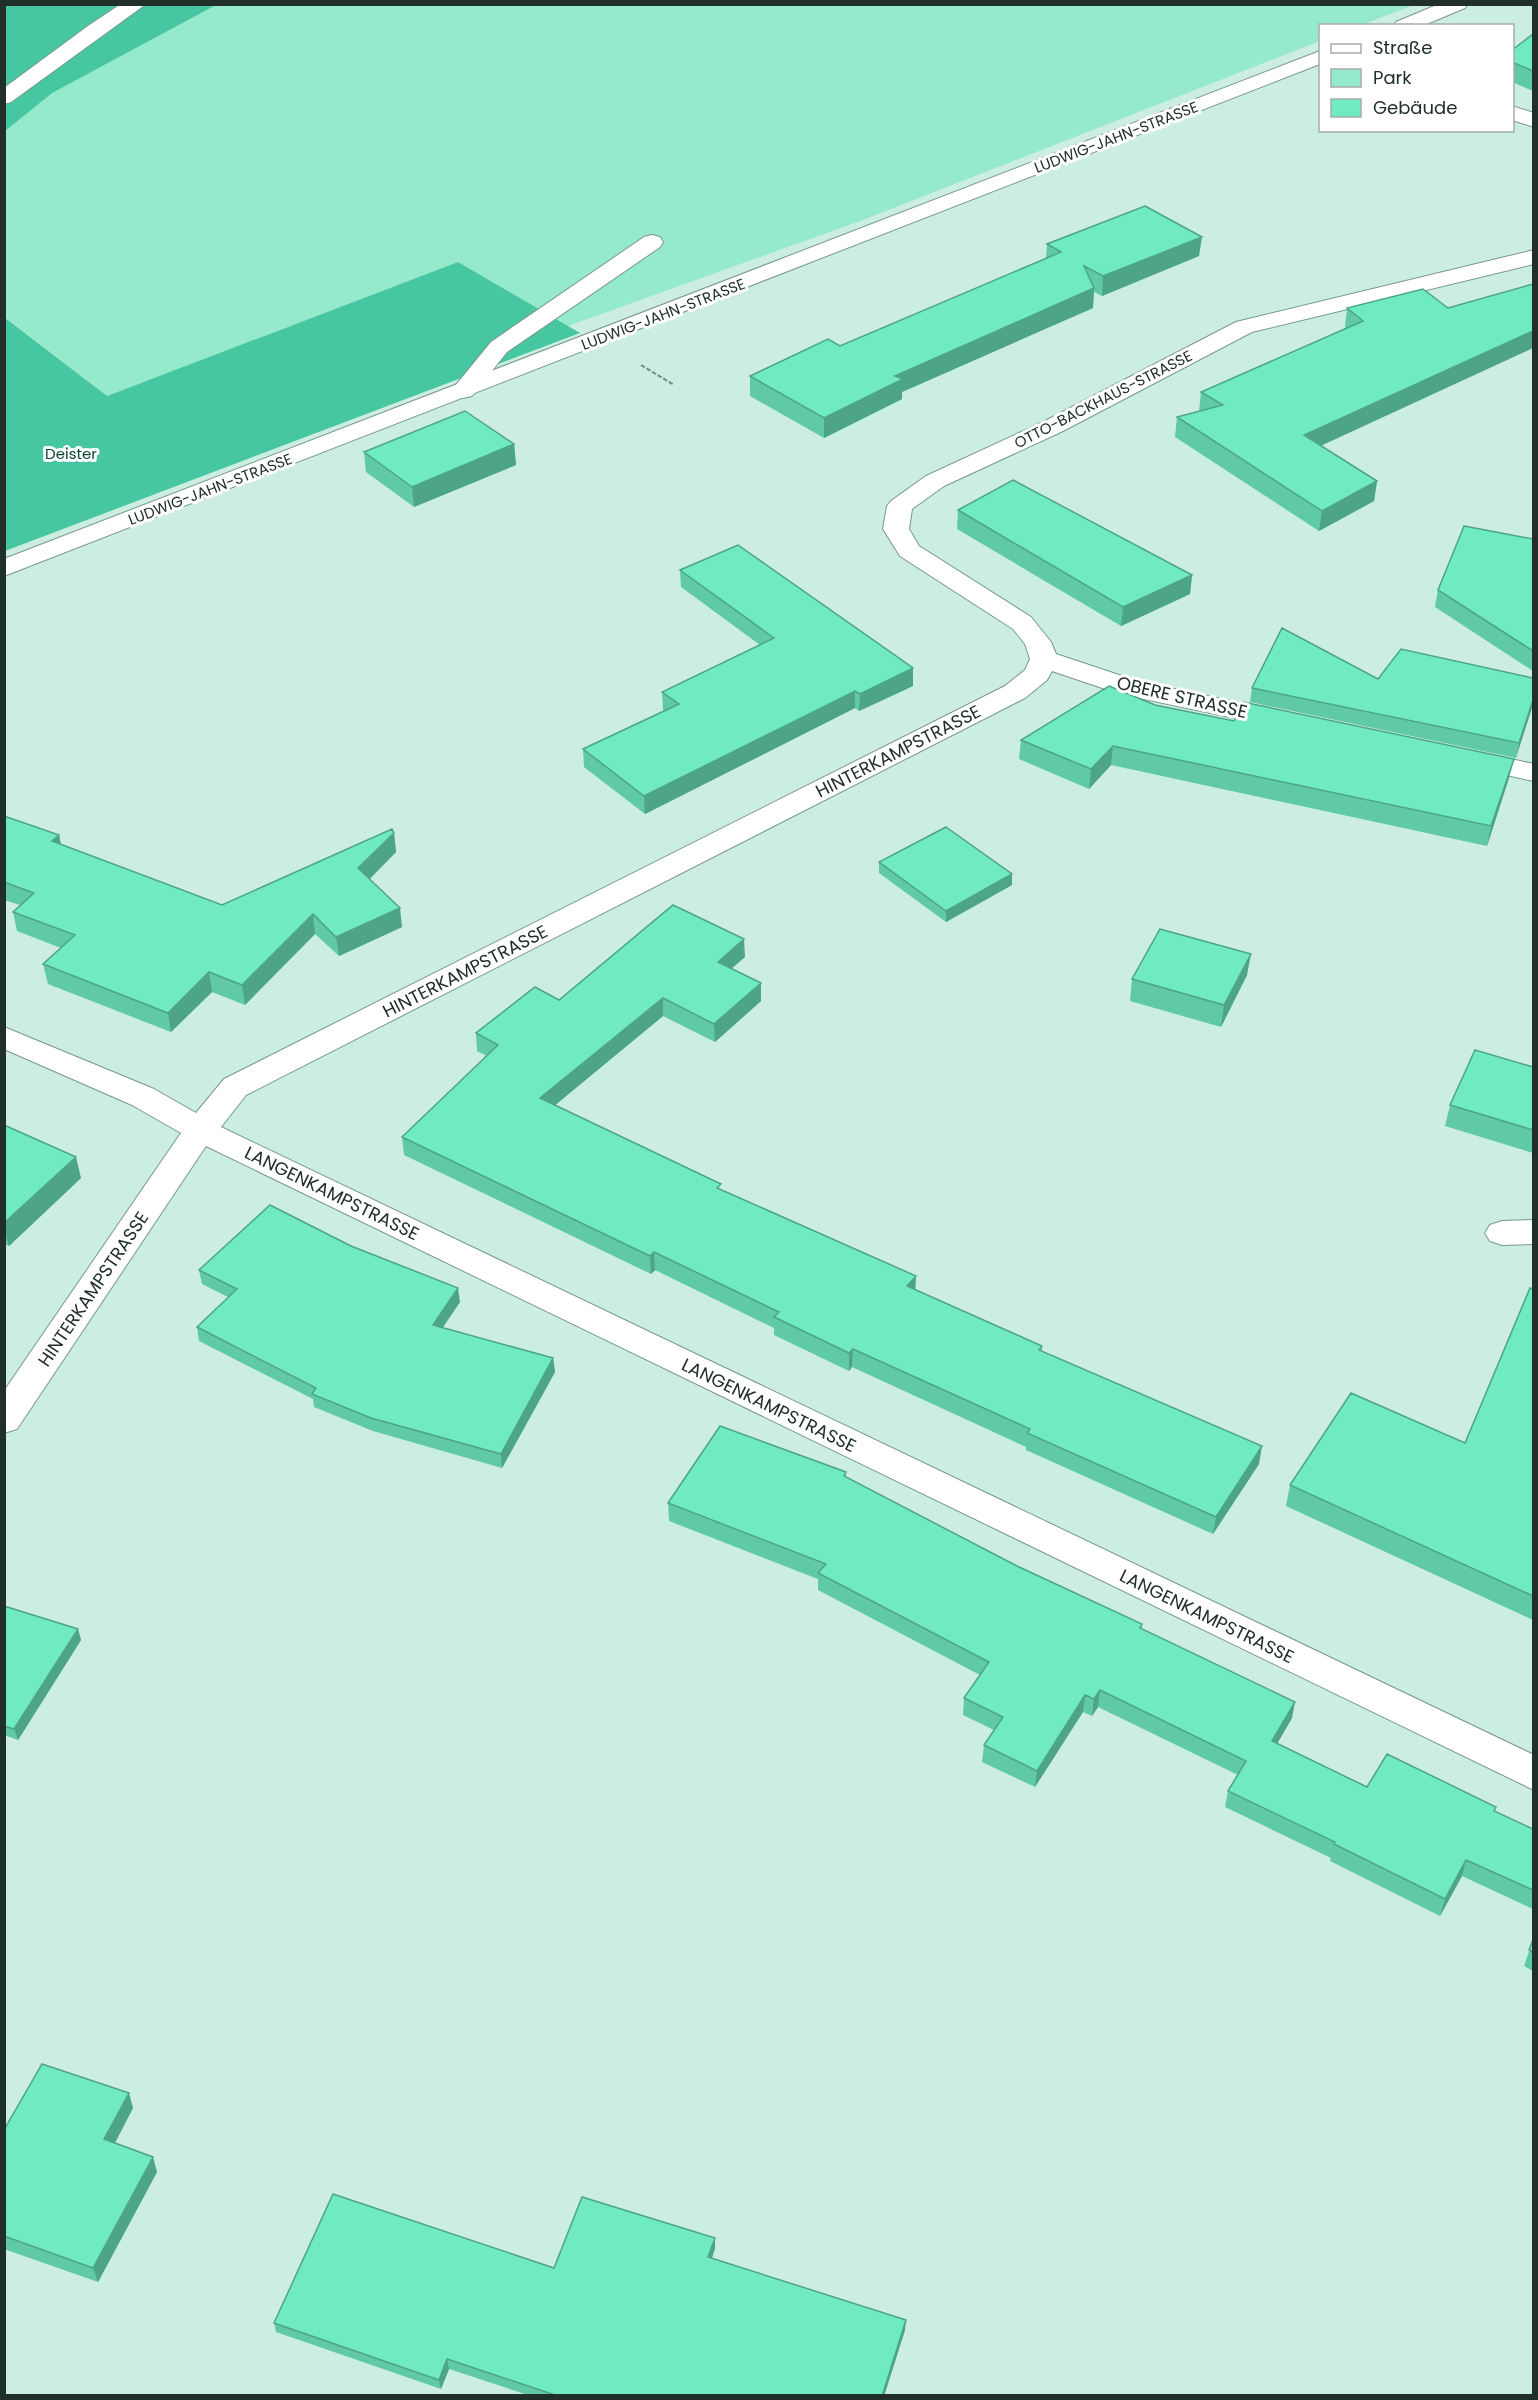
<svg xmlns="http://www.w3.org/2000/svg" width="1538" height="2400" viewBox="0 0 1538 2400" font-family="Poppins,sans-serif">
	<rect width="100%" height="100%" fill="#cbeee0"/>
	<path fill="#94eacb" d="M 216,5 L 1414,5 L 1361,25 L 1320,26 L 1320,41 L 863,220 L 568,326 L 458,262 L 107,396 L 5,317 L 4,131 L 51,93 Z"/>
	<path fill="#47c7a1" d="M 5,5 L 216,5 L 52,93 L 5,131 Z
		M 458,262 L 580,333 L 5,551 L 4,317 L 107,396 Z"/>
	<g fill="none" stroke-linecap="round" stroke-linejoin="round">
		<defs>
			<path id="service" d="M 652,235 L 660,237 L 663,242 L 660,247 L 507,352 L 472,396 L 463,398 L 454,396 L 451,391 L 491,342 L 644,237 Z"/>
			<path id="minor" d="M 121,4 L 146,4 L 11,102 L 4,104 L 4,88 L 88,26 Z
				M 1439,4 L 1468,4 L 1465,8 L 1422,26 L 1393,26 L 1396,22 Z
				M 1320,51 L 1320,64 L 4,576 L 4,559 Z
				M 1512,106 L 1534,113 L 1534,127 L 1512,120 Z
				M 1534,250 L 1534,264 L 1252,332 L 1061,432 L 944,486 L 912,509 L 909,529 L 919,546 L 1031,617 L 1051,642 L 1056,654 L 1137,681 L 1292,714 L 1296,720 L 1292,726 L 1282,728 L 1120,694 L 1052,671 L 1047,680 L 1025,698 L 246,1095 L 221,1127 L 1534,1755 L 1534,1790 L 206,1146 L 17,1429 L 4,1433 L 4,1391 L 181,1133 L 132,1105 L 4,1049 L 4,1027 L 154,1089 L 196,1113 L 224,1079 L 1005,686 L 1025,670 L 1030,659 L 1025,644 L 1013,629 L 900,556 L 883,529 L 887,506 L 891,501 L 926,476 L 1043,422 L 1236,322 Z
				M 1468,750 L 1534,764 L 1534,781 L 1458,765 L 1454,759 L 1458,753 Z
				M 1534,1220 L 1534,1244 L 1502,1245 L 1490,1241 L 1485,1233 L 1490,1225 L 1502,1221 Z"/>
		</defs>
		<use href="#service" stroke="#78988c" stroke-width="2"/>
		<use href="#minor" stroke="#78988c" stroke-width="2"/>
		<path stroke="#748c83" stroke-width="2" stroke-dasharray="4.5 2" stroke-linecap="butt" d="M 641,365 L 674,385"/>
		<use href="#service" fill="#fff" fill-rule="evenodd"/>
		<use href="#minor" fill="#fff" fill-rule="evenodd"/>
	</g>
	<path fill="#5fc9a8" d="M 1533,34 L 1533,91 L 1512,82 L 1512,50 Z
		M 1047,244 L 1199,256 L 1102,296 L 1094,292 L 1093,308 L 902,392 L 902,399 L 824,438 L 750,396 L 750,376 L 840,346 L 1046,258 Z
		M 1423,289 L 1321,446 L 1377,481 L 1374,501 L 1319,531 L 1175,437 L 1177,417 L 1199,412 L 1201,392 L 1346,328 L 1345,327 L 1347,308 Z
		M 514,444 L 516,465 L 414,507 L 366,472 L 364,452 Z
		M 958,510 L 1192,575 L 1190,594 L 1121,626 L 957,529 Z
		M 1533,539 L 1533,671 L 1435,607 L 1438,590 Z
		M 680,570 L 913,668 L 913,686 L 859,711 L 855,708 L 645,814 L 584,767 L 583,749 L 664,711 L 663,710 L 662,692 L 760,645 L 681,587 Z
		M 1533,678 L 1516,758 L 1250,702 L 1252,688 L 1378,679 Z
		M 1155,705 L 1509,778 L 1487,846 L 1111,765 L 1089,789 L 1019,759 L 1021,740 Z
		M 4,816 L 59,835 L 61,845 L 222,905 L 394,833 L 396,852 L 369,879 L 402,927 L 339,956 L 315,934 L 245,1005 L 212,992 L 171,1032 L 48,984 L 43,964 L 61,948 L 17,931 L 13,912 L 20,905 L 4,900 Z
		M 879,862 L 1012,874 L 1012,885 L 946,922 L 879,873 Z
		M 745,957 L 731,969 L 761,983 L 761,1001 L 715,1042 L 663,1016 L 555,1105 L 721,1189 L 916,1276 L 915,1290 L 1042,1346 L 1042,1351 L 1259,1464 L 1213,1534 L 1026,1450 L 1026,1447 L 852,1367 L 849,1371 L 774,1335 L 774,1328 L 655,1270 L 651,1274 L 404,1155 L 402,1137 L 487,1056 L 477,1051 L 476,1033 L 559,1000 Z
		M 1247,975 L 1221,1027 L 1130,1001 L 1132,979 Z
		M 1533,1067 L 1533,1153 L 1445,1126 L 1450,1105 Z
		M 4,1125 L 81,1178 L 9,1246 L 4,1244 Z
		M 199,1270 L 460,1302 L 442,1328 L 553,1358 L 555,1372 L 502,1468 L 373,1431 L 314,1407 L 313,1399 L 199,1341 L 197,1327 L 228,1297 L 202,1284 Z
		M 1533,1289 L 1533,1620 L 1286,1506 L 1290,1485 L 1465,1443 Z
		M 846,1472 L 846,1477 L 1017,1566 L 1142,1624 L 1142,1629 L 1292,1718 L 1277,1743 L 1367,1787 L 1496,1807 L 1495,1811 L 1533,1829 L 1533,1909 L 1462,1876 L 1440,1916 L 1330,1861 L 1331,1858 L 1225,1807 L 1228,1791 L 1238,1775 L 1098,1707 L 1092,1716 L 1083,1712 L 1035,1787 L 982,1762 L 984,1745 L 994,1730 L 963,1715 L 964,1698 L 980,1675 L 818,1590 L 818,1579 L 669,1521 L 668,1503 Z
		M 4,1606 L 81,1640 L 18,1740 L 4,1735 Z
		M 1533,1940 L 1533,1971 L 1524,1966 Z
		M 133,2108 L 115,2143 L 157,2172 L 98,2282 L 4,2249 L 4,2130 Z
		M 715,2248 L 712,2258 L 905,2330 L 884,2396 L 531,2396 L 449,2369 L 441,2389 L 276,2332 L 274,2323 L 554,2268 Z"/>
	<path fill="#4ea488" d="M 1202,237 L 1199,256 L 1102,296 L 1103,276 Z
		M 1094,288 L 1093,308 L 902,392 L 902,399 L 824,438 L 824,418 L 895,376 Z
		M 1533,331 L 1533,348 L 1301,455 L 1304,435 Z
		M 514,444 L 516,465 L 414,507 L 412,487 Z
		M 1377,481 L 1374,501 L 1319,531 L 1322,511 Z
		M 1192,575 L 1190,594 L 1121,626 L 1123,607 Z
		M 913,668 L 913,686 L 859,711 L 860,694 Z
		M 855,691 L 855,708 L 645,814 L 644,796 Z
		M 1533,700 L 1533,705 L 1516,758 L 1519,743 Z
		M 1113,746 L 1111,765 L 1089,789 L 1091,769 Z
		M 1514,759 L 1509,778 L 1487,846 L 1491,826 Z
		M 394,833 L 396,852 L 361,888 L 358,868 Z
		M 59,835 L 63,855 L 52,841 Z
		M 1012,874 L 1012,885 L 946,922 L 946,911 Z
		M 400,908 L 402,927 L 339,956 L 336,937 Z
		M 313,914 L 315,934 L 245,1005 L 242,985 Z
		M 744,939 L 745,957 L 718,980 L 718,962 Z
		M 1251,954 L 1247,975 L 1221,1027 L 1224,1005 Z
		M 209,972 L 212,992 L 171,1032 L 168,1013 Z
		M 761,983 L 761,1001 L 715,1042 L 714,1024 Z
		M 663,998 L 663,1016 L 542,1116 L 540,1098 Z
		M 76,1157 L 81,1178 L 9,1246 L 4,1229 L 4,1223 Z
		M 654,1252 L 655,1270 L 651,1274 L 650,1256 Z
		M 916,1276 L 915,1294 L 907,1286 Z
		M 458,1288 L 460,1302 L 435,1339 L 433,1325 Z
		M 853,1349 L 852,1367 L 849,1371 L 849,1353 Z
		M 553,1358 L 555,1372 L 502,1468 L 501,1454 Z
		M 1262,1446 L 1259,1464 L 1213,1534 L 1216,1517 Z
		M 78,1629 L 81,1640 L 18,1740 L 14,1729 Z
		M 1100,1690 L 1098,1707 L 1092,1716 L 1094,1699 Z
		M 1085,1695 L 1083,1712 L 1035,1787 L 1037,1771 Z
		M 1295,1702 L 1292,1718 L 1269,1758 L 1272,1741 Z
		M 1466,1860 L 1462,1876 L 1440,1916 L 1445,1899 Z
		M 129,2093 L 133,2108 L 109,2154 L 104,2139 Z
		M 153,2157 L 157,2172 L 98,2282 L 93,2268 Z
		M 715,2238 L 715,2248 L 709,2267 L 708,2257 Z
		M 906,2320 L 905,2330 L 884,2396 L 882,2396 Z
		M 447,2359 L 449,2369 L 441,2389 L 439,2380 Z"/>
	<path fill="#6feac3" stroke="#4ea488" stroke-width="1.5" d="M 1533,34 L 1533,71 L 1512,62 L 1512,50 Z
		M 1145,206 L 1202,237 L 1103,276 L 1084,266 L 1094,288 L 895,376 L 903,379 L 824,418 L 750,376 L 828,339 L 840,346 L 1061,252 L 1047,244 Z
		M 1533,284 L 1533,331 L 1304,435 L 1377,481 L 1322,511 L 1177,417 L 1223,405 L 1201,392 L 1363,321 L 1347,308 L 1423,289 L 1448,308 Z
		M 465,411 L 514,444 L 412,487 L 364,452 Z
		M 1013,480 L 1192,575 L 1123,607 L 958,510 Z
		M 1464,526 L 1533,539 L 1533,651 L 1438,590 Z
		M 738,545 L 913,668 L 860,694 L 855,691 L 644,796 L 583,749 L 679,704 L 662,692 L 774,638 L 680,570 Z
		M 1282,628 L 1378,679 L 1401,649 L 1533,678 L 1533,700 L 1519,743 L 1252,688 Z
		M 1109,686 L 1155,705 L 1234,721 L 1243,702 L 1514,759 L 1491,826 L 1113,746 L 1091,769 L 1021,740 Z
		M 4,816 L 59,835 L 52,841 L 222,905 L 392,829 L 394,833 L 358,868 L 400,908 L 336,937 L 313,914 L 242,985 L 209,972 L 168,1013 L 43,964 L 75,935 L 13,912 L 34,893 L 4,882 Z
		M 946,827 L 1012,874 L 946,911 L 879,862 Z
		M 673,905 L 744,939 L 718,962 L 761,983 L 714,1024 L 663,998 L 540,1098 L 721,1184 L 717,1188 L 916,1276 L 907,1286 L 1042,1346 L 1039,1350 L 1262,1446 L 1216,1517 L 1027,1433 L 1030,1429 L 853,1349 L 849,1353 L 774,1317 L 779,1312 L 654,1252 L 650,1256 L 402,1137 L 498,1045 L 476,1033 L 535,987 L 559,1000 Z
		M 1160,929 L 1251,954 L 1224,1005 L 1132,979 Z
		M 1475,1050 L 1533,1067 L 1533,1130 L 1450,1105 Z
		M 4,1125 L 76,1157 L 4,1223 Z
		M 270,1205 L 351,1246 L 458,1288 L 433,1325 L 553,1358 L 501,1454 L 371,1418 L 312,1394 L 316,1388 L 197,1327 L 237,1289 L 199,1270 Z
		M 1530,1288 L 1533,1289 L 1533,1596 L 1290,1485 L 1351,1393 L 1465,1443 Z
		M 720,1426 L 846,1472 L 844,1476 L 1017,1566 L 1142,1624 L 1140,1628 L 1295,1702 L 1272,1741 L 1367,1787 L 1387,1754 L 1496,1807 L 1494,1811 L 1533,1829 L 1533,1890 L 1466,1860 L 1445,1899 L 1334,1844 L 1335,1842 L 1228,1791 L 1246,1761 L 1100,1690 L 1094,1699 L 1085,1695 L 1037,1771 L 984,1745 L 1003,1717 L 964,1698 L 989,1662 L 818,1573 L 826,1564 L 668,1503 Z
		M 4,1606 L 78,1629 L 14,1729 L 4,1726 Z
		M 1533,1940 L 1533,1952 L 1529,1950 Z
		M 42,2064 L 129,2093 L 104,2139 L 153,2157 L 93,2268 L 4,2236 L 4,2130 Z
		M 333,2194 L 554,2268 L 582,2197 L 715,2238 L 708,2257 L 906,2320 L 882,2396 L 558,2396 L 447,2359 L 439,2380 L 274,2323 Z"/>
	<g text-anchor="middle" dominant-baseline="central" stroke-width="6" stroke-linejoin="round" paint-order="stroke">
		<g font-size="15" fill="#212f2a" stroke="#fff">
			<text transform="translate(1116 137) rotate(-21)">LUDWIG-JAHN-STRASSE</text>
			<text transform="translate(663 314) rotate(-21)">LUDWIG-JAHN-STRASSE</text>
			<text transform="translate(1103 399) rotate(-27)">OTTO-BACKHAUS-STRASSE</text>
			<text transform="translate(210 489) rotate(-21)">LUDWIG-JAHN-STRASSE</text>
		</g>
		<g font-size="15" fill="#0c4434" stroke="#fff">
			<text x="71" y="453">Deister</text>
		</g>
		<g font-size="18" fill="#212f2a" stroke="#fff">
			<text transform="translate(1182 697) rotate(13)">OBERE STRASSE</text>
			<text transform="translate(898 751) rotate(-27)">HINTERKAMPSTRASSE</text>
			<text transform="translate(465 971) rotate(-27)">HINTERKAMPSTRASSE</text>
			<text transform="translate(332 1193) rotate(26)">LANGENKAMPSTRASSE</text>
			<text transform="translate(93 1289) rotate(-56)">HINTERKAMPSTRASSE</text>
			<text transform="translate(769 1405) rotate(26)">LANGENKAMPSTRASSE</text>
			<text transform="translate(1207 1616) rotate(26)">LANGENKAMPSTRASSE</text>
		</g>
	</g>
	<rect width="1538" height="2400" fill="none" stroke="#212f2a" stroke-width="12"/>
	<rect x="1319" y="24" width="195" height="108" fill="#ffffff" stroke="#a6acaa" stroke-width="1.5"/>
	<rect x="1331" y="44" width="30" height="9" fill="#ffffff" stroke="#a6acaa" stroke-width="1.5"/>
	<text x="1373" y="54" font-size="18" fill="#212f2a">Straße</text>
	<rect x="1331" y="69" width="30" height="18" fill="#94eacb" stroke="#a6acaa" stroke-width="1.5"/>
	<text x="1373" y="84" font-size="18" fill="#212f2a">Park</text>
	<rect x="1331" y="99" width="30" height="18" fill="#6feac3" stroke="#a6acaa" stroke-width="1.5"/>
	<text x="1373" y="114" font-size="18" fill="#212f2a">Gebäude</text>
</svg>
